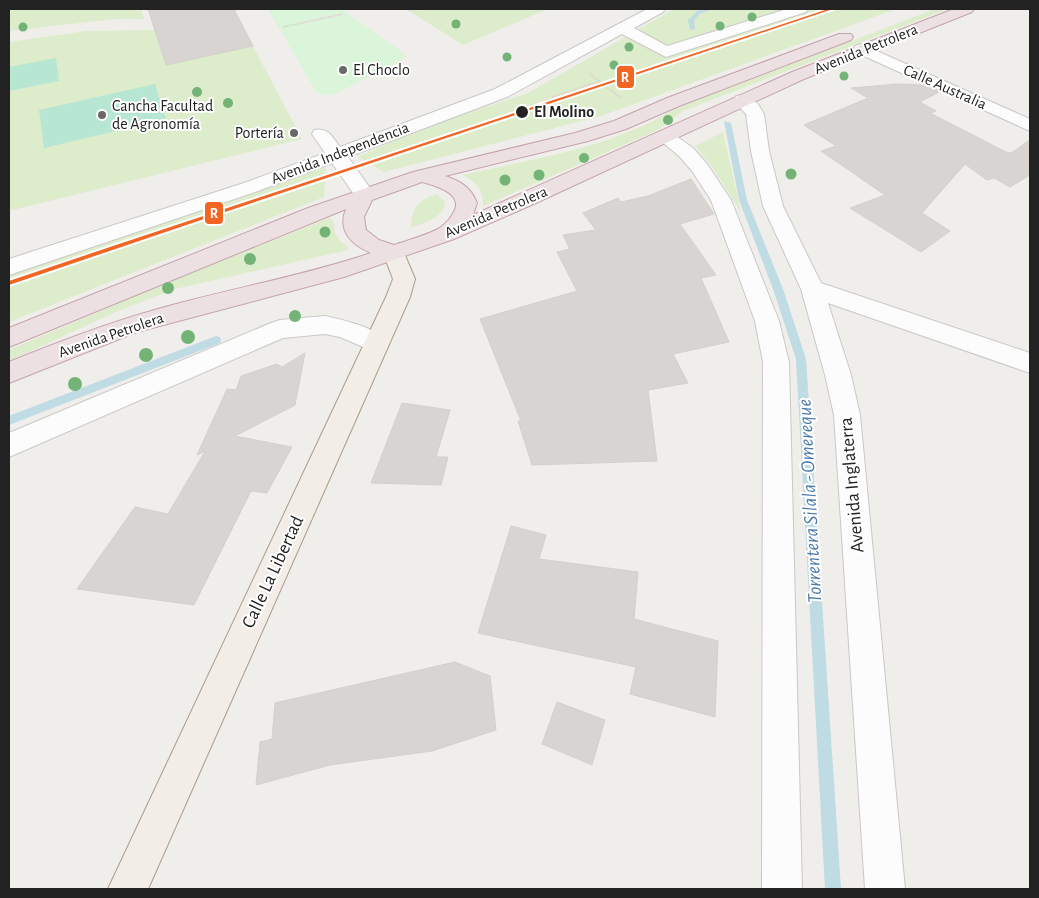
<svg xmlns="http://www.w3.org/2000/svg" width="1039" height="898" viewBox="0 0 1039 898" font-family="'Alegreya Sans',sans-serif">
	<rect width="100%" height="100%" fill="#f0eeeb"/>
	<path fill="#ddeccb" d="M 9,9 L 141,9 L 144,19 L 115,19 L 9,31 Z
		M 406,9 L 548,9 L 463,45 Z
		M 674,9 L 896,9 L 601,116 L 384,172 L 358,157 L 422,128 L 528,93 Z
		M 935,9 L 948,9 L 683,111 L 658,130 L 483,206 C 483,188 478,184 463,175 C 522,161 585,152 640,127 C 652,122 663,115 674,109 Z
		M 159,30 L 172,63 L 253,46 L 302,139 L 9,211 L 9,42 L 86,31 Z
		M 723,132 L 741,212 L 710,164 L 695,146 Z
		M 326,167 L 324,197 L 9,322 L 9,272 Z
		M 437,194 L 445,202 C 445,218 424,222 411,228 C 412,207 418,200 437,194 Z
		M 329,218 L 334,222 C 334,235 338,240 348,247 L 348,250 L 175,289 L 118,311 L 9,361 L 9,350 L 159,286 Z"/>
	<path fill="#daf5da" d="M 271,9 L 341,9 L 402,52 L 405,56 L 402,60 L 337,93 L 326,95 L 317,93 L 269,11 Z"/>
	<path fill="#b7e6d2" d="M 56,58 L 59,81 L 9,91 L 9,67 Z
		M 155,84 L 166,119 L 44,148 L 39,110 Z"/>
	<g fill="none" stroke-linecap="round" stroke-linejoin="round">
		<path fill="#bfdbe3" fill-rule="evenodd" d="M 704,9 L 713,9 L 701,13 L 694,20 L 695,29 L 690,30 L 688,20 L 697,11 Z
			M 724,121 L 731,123 L 747,200 L 783,289 L 806,359 L 841,889 L 825,889 L 796,359 L 773,289 L 739,200 Z
			M 216,336 L 220,337 L 221,340 L 220,343 L 9,425 L 9,416 Z"/>
	</g>
	<path fill="#d7d4d2" stroke="#d3d0cc" d="M 148,9 L 234,9 L 253,46 L 166,65 Z
		M 897,84 L 924,85 L 939,92 L 920,102 L 936,111 L 930,113 L 1006,152 L 1011,153 L 1030,140 L 1030,175 L 1010,187 L 994,178 L 987,180 L 965,164 L 922,213 L 950,231 L 921,252 L 850,208 L 885,195 L 821,151 L 836,146 L 804,125 L 868,98 L 851,88 Z
		M 691,179 L 714,214 L 680,224 L 716,275 L 701,278 L 729,342 L 673,354 L 688,383 L 648,390 L 657,461 L 532,465 L 518,421 L 521,421 L 480,319 L 577,291 L 557,252 L 570,249 L 563,235 L 596,230 L 583,213 L 618,198 L 621,202 L 648,196 Z
		M 305,353 L 295,405 L 235,436 L 292,447 L 267,493 L 251,491 L 194,605 L 77,589 L 135,507 L 168,514 L 205,451 L 197,455 L 227,389 L 236,390 L 241,376 L 277,364 L 282,367 Z
		M 402,403 L 450,410 L 436,457 L 448,457 L 441,485 L 371,483 Z
		M 511,526 L 546,535 L 539,559 L 638,572 L 634,619 L 718,641 L 715,717 L 630,694 L 636,667 L 478,633 Z
		M 455,662 L 490,676 L 496,730 L 432,751 L 330,765 L 256,785 L 260,742 L 272,739 L 275,703 Z
		M 557,702 L 605,720 L 592,765 L 542,744 Z"/>
	<g fill="none" stroke-linecap="round" stroke-linejoin="round">
		<defs>
			<path id="minor" d="M 647,9 L 665,9 L 663,12 L 634,28 L 667,46 L 787,9 L 808,9 L 806,12 L 666,57 L 622,34 L 507,97 L 348,157 L 375,195 L 372,200 L 365,201 L 358,200 L 332,163 L 258,191 L 9,275 L 9,259 L 244,183 L 325,153 L 312,134 L 314,130 C 329,127 332,137 340,147 L 495,89 Z
				M 861,44 L 1030,119 L 1030,131 L 855,52 L 853,49 L 855,46 Z
				M 742,95 L 748,96 L 758,104 L 764,114 L 769,151 L 783,206 L 821,283 L 1030,353 L 1030,373 L 828,303 L 851,375 L 860,415 L 905,889 L 865,889 L 834,415 L 825,375 L 801,289 L 763,206 L 751,151 L 746,114 L 733,100 L 736,96 Z
				M 665,131 L 672,133 L 693,148 L 707,164 L 731,200 L 779,321 L 789,362 L 802,889 L 762,889 L 763,362 L 755,321 L 711,200 L 692,171 L 679,156 L 656,137 L 658,133 Z
				M 325,316 C 343,320 380,328 389,344 L 386,351 L 377,353 L 340,337 L 325,334 L 283,338 L 9,457 L 9,433 L 271,323 L 280,320 Z"/>
			<path id="major" d="M 394,246 L 402,248 L 415,279 L 410,297 L 148,889 L 108,889 L 386,297 L 393,279 L 383,253 L 386,248 Z"/>
			<path id="highway" d="M 954,9 L 974,9 L 972,12 L 804,79 L 536,203 L 454,239 L 344,277 L 137,332 L 9,383 L 9,362 C 65,339 121,318 180,303 C 244,286 309,274 371,253 C 352,245 337,231 346,209 L 9,347 L 9,328 L 308,208 L 413,172 L 575,133 L 614,121 L 667,98 L 839,34 L 851,34 L 853,37 L 851,40 L 679,106 L 626,129 L 588,141 L 445,176 C 460,181 471,187 477,203 L 473,215 L 792,72 ZM 422,182 C 436,186 467,194 452,215 C 449,220 443,226 438,229 C 425,236 408,240 394,245 L 379,240 L 366,230 L 364,217 L 372,200 Z"/>
		</defs>
		<use href="#minor" stroke="#c9c8c7" stroke-width="2"/>
		<use href="#major" stroke="#a79c86" stroke-width="2"/>
		<use href="#highway" stroke="#c5a2ac" stroke-width="2"/>
		<path stroke="#dccecd" stroke-width="2" stroke-dasharray="1 1" stroke-linecap="butt" d="M 283,27 L 343,14
			M 590,74 L 621,98
			M 552,97 L 600,81"/>
		<use href="#minor" fill="#fdfcfc" fill-rule="evenodd"/>
		<use href="#major" fill="#f3ede7" fill-rule="evenodd"/>
		<use href="#highway" fill="#ece0e2" fill-rule="evenodd"/>
		<defs>
			<path id="rail-1" d="M 828,9 L 833,9 L 216,215 L 9,285 L 9,281 L 110,247 Z"/>
		</defs>
		<use href="#rail-1" stroke="#fff" stroke-width="4"/>
		<use href="#rail-1" fill="#f26522" fill-rule="evenodd"/>
	</g>
	<g fill="#73b476">
		<circle cx="752" cy="17" r="4.5"/>
		<circle cx="456" cy="24" r="4.5"/>
		<circle cx="720" cy="26" r="4.5"/>
		<circle cx="23" cy="27" r="4.5"/>
		<circle cx="629" cy="47" r="4.5"/>
		<circle cx="507" cy="57" r="4.5"/>
		<circle cx="614" cy="65" r="4.5"/>
		<circle cx="844" cy="76" r="4.5"/>
		<circle cx="197" cy="92" r="5"/>
		<circle cx="228" cy="103" r="5"/>
		<circle cx="668" cy="120" r="5"/>
		<circle cx="584" cy="158" r="5"/>
		<circle cx="791" cy="174" r="5.5"/>
		<circle cx="539" cy="175" r="5.5"/>
		<circle cx="505" cy="180" r="5.5"/>
		<circle cx="325" cy="232" r="5.5"/>
		<circle cx="250" cy="259" r="6"/>
		<circle cx="168" cy="288" r="6"/>
		<circle cx="295" cy="316" r="6"/>
		<circle cx="188" cy="337" r="7"/>
		<circle cx="146" cy="355" r="7"/>
		<circle cx="75" cy="384" r="7"/>
	</g>
	<g fill="#6a6968" stroke="#fff" stroke-width="2">
		<circle cx="343" cy="70" r="5"/>
		<circle cx="102" cy="115" r="5"/>
		<circle cx="294" cy="133" r="5"/>
	</g>
	<circle fill="#222" stroke="#fff" stroke-width="2" cx="522" cy="112" r="7"/>
	<g text-anchor="middle" dominant-baseline="central" stroke-width="4" stroke-linejoin="round" paint-order="stroke">
		<g font-size="16" fill="#222" stroke="#fff">
			<text transform="translate(866 49) rotate(-22)">Avenida Petrolera</text>
			<text transform="translate(945 87) rotate(24)">Calle Australia</text>
			<text transform="translate(340 153) rotate(-21)">Avenida Independencia</text>
			<text transform="translate(496 212) rotate(-23)">Avenida Petrolera</text>
			<text transform="translate(111 335) rotate(-19)">Avenida Petrolera</text>
		</g>
		<g font-size="16" fill="#222" stroke="#fff" text-anchor="start">
			<text x="353" y="70">El Choclo</text>
			<text x="112" y="106">Cancha Facultad<tspan x="112" dy="18">de Agronomía</tspan></text>
			<text x="284" y="133" text-anchor="end">Portería</text>
		</g>
		<g font-size="16" font-weight="bold" fill="#222" stroke="#fff" text-anchor="start">
			<text x="534" y="112">El Molino</text>
		</g>
		<g font-size="19" fill="#222" stroke="#fff">
			<text transform="translate(852 485) rotate(-95)">Avenida Inglaterra</text>
			<text transform="translate(273 572) rotate(-65)">Calle La Libertad</text>
		</g>
		<g font-size="20" font-style="italic" fill="#4a7aab" stroke="#fff">
			<text transform="translate(810 501) rotate(-93)">Torrentera Silala - Omereque</text>
		</g>
	</g>
	<g stroke="#fff" stroke-width="2">
		<rect x="616" y="65" width="19" height="24" rx="5" fill="#f26522"/>
		<rect x="204" y="201" width="20" height="24" rx="5" fill="#f26522"/>
	</g>
	<g font-size="14" text-anchor="middle" font-weight="bold" fill="#fff">
		<text x="625" y="82">R</text>
		<text x="214" y="218">R</text>
	</g>
	<rect width="1039" height="898" fill="none" stroke="#222222" stroke-width="20"/>
</svg>
